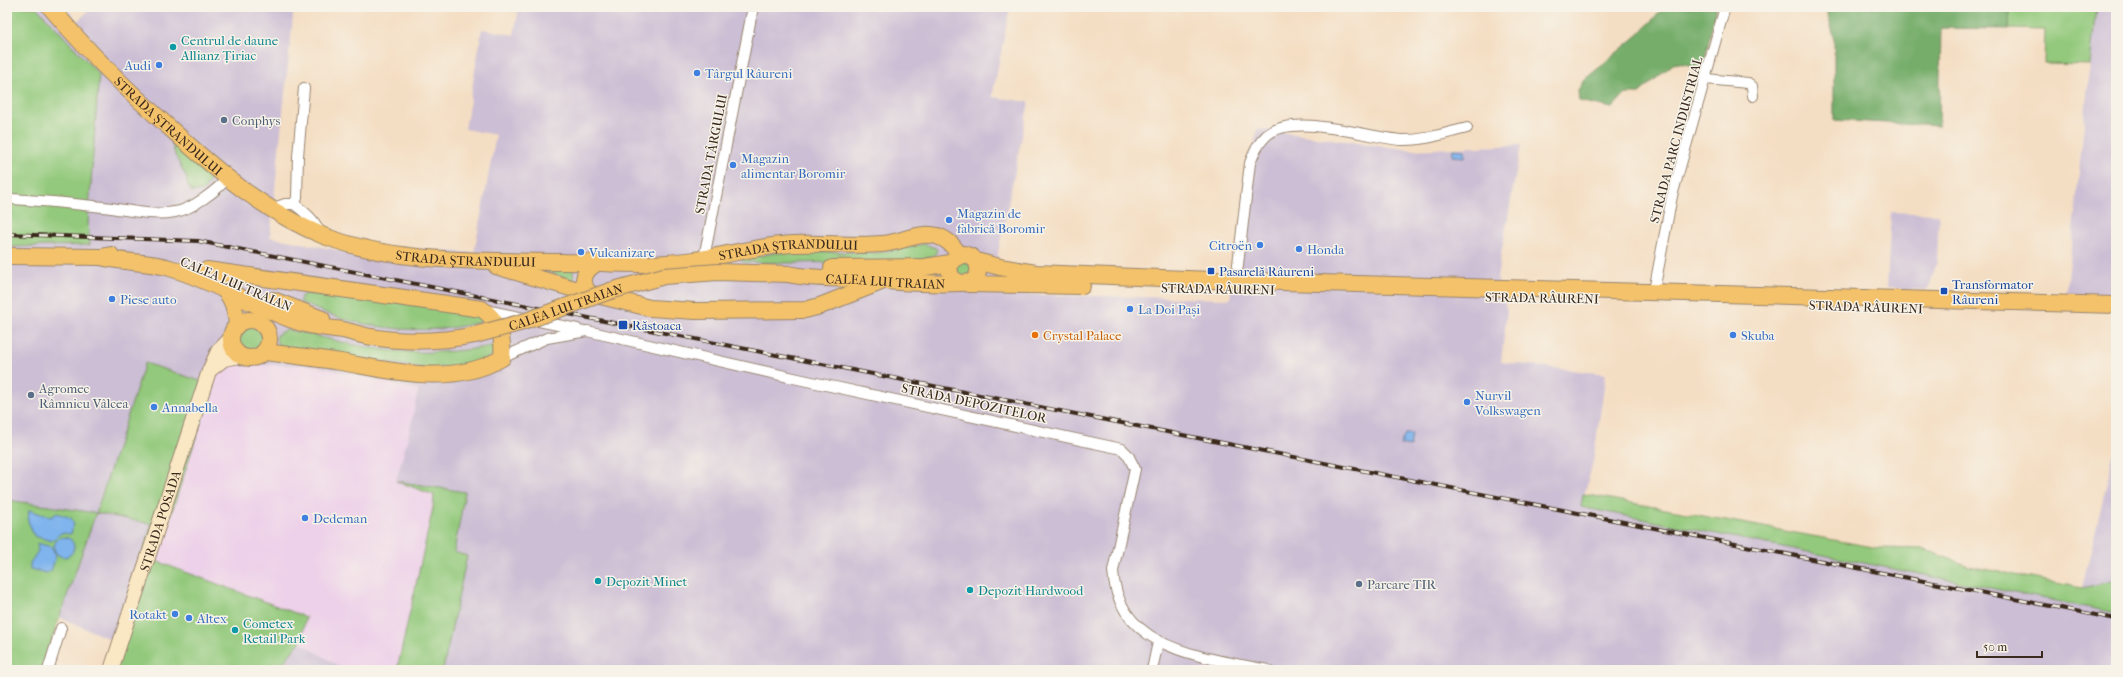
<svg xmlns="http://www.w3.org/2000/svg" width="2123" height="677" viewBox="0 0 2123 677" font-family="'IM FELL French Canon',serif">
	<rect width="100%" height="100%" fill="#f7f3e8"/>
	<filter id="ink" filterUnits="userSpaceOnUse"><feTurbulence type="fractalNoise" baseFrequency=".025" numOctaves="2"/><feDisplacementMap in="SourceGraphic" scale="8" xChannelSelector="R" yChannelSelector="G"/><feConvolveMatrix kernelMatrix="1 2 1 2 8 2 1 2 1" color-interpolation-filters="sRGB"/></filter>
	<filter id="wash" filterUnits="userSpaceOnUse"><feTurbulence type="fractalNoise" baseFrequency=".012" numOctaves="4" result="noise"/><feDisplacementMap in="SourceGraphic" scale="16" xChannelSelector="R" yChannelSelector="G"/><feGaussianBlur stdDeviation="0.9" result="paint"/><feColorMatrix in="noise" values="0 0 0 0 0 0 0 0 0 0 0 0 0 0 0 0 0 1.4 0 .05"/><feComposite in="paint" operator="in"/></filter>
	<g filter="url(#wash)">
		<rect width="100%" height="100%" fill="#f4dec3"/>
		<path fill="#edd0e9" d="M 231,365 L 312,365 L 418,390 L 411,425 L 434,495 L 433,508 L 397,670 L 345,670 L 300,642 L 278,670 L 113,670 L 156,561 L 213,385 L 220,370 L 225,366 Z"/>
		<path fill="#ccbed4" d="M 36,7 L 65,7 L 78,21 L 92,7 L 294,7 L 270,237 L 358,254 L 402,248 L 474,253 L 496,135 L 465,129 L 482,29 L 514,35 L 519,7 L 1010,7 L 992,97 L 1029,102 L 998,253 L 1000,294 L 1230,299 L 1257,129 L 1411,150 L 1521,145 L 1497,277 L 1507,311 L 1501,362 L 1606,374 L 1593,462 L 1581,507 L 2116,613 L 2116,670 L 443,670 L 467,556 L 454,553 L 465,492 L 396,481 L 411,425 L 418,390 L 312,365 L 225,365 L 220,370 L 213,385 L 146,363 L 96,513 L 152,524 L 117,642 L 59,617 L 96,513 L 7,500 L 7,247 L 90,245 L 88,223 L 41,14 Z
			M 2096,7 L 2116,7 L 2116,301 L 2066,299 Z
			M 1891,212 L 1939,214 L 1937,262 L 1929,288 L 1925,290 L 1887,288 Z
			M 2114,452 L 2116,452 L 2116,583 L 2112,581 L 2082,588 Z
			M 300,642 L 345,670 L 277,670 Z"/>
		<path fill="#93c97b" stroke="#677a4c" d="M 7,7 L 36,7 L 99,74 L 88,223 L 90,245 L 7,247 Z
			M 2010,7 L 2096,7 L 2090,65 L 2044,64 L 2045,30 L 2009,29 Z
			M 170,135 L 210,170 L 210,180 L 203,191 L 192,192 L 187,184 L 187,178 L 175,155 Z
			M 924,244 L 936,248 L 937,251 L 933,257 L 910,261 L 786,263 L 743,262 L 741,260 L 774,253 L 799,251 L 876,253 Z
			M 962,261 L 971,265 L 971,274 L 960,277 L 955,268 Z
			M 534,267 L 577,267 L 573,272 L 574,281 Z
			M 305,294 L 353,296 L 471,311 L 488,320 C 428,338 356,330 300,302 L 301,296 Z
			M237 339a13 13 0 1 1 26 0a13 13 0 1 1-26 0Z
			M 286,330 C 311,333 336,342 361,346 C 406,355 451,354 497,345 L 498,351 L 480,363 L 430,369 L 278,346 L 276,338 L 278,334 Z
			M 145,363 L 213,385 L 156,561 L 306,617 L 300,642 L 277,670 L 106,670 L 152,524 L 96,513 L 41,670 L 7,670 L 7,500 L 96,513 Z
			M 396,481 L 465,492 L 454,552 L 467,556 L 443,670 L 397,670 L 433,508 L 434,495 Z
			M 1583,494 L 1878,548 L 1923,549 L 1969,566 L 2082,588 L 2112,581 L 2116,583 L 2116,613 L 1581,507 Z"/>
		<path fill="#76ad6b" stroke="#586c44" d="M 1665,7 L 1716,7 L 1704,64 L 1700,67 L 1678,63 L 1673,64 L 1638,94 L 1626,94 L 1623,96 L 1612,108 L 1579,101 L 1578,90 L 1584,80 L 1638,35 Z
			M 1825,7 L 2010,7 L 2009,29 L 1941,28 L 1939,126 L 1834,120 L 1834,36 Z"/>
		<path fill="#7fb4ed" stroke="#5d6f86" d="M 1453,149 L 1465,150 L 1465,157 L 1452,156 Z
			M 1405,434 L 1412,434 L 1410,447 L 1400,445 Z
			M 29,510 L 51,517 L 57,513 L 71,518 L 74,523 L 71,534 L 61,533 L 52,541 L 34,536 L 28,521 Z
			M54 547a10 10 0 1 1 20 0a10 10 0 1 1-20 0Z
			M 37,543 L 52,547 L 56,556 L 51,571 L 46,573 L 30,569 L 30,563 L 38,551 Z"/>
	</g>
	<g filter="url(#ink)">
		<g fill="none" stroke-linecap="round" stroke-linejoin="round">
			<defs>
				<path id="street" d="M 1706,79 L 1748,83 L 1752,86 L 1753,96
					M 7,199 C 42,200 76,204 111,208 C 132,211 154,216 175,212 C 191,210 218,190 228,177
					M 294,204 C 306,213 315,220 321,235
					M 271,209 L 285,204 L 294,204 L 297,198 L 298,156 L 304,88
					M 704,258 L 753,7
					M 1236,281 L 1250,163 C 1254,153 1258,143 1267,135 C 1294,112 1369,138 1401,140 C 1423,141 1446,133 1467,128
					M 1649,295 L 1654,291 L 1672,196 L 1725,7
					M 485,310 L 577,329
					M 502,358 L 547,338 L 587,331 L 798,379 L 1122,449 L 1128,455 L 1135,469 L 1113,571 C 1118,652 1207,657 1268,670
					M 48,670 L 61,628
					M 1152,670 L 1158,642"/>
				<g id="secondary">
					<path d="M 210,370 L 224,359 L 240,356"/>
					<path id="s1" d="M 111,670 L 209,371 L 218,351 L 231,338"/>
				</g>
				<g id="primary">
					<path id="s2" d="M 50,7 C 87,51 128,91 171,129 C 217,171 266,213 324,236 C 400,265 485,260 565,262 C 598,262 632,266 666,263 C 705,261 742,249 781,245 C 815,241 848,247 882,244 C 899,243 920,231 937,236 C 947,239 954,246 959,255"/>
					<path d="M 7,256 L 101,257 L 111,255"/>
					<path d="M 101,257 C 124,263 147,261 170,268 C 214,281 252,306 295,321 C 311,327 327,328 343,330 C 351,332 358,334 366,336 C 403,343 439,342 475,335"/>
					<path d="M 976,261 C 980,269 979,275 972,282 L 959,283 L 951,277 L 949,268 L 953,260 L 964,254 L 972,257 L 976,261 L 1000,267 L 1036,273 L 1212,280 L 2116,305"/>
					<path d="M 496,266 L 588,293 L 650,308 L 695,311 L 805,310 L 820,306 L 881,282"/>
					<path d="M 832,268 L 925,267 L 950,263"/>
					<path d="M 207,270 L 482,309 C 499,321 504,337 502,358 C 452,387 394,371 341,362 C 315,358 290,355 265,352"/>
					<path id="s3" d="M 788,274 C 810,279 832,278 855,279 C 890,281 924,285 959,283"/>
					<path d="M 968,284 L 1082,286"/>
					<path d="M 223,289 C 233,298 236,311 237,325"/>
					<path d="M 588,293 C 580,279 584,270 599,262"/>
					<path d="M 273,300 L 322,319"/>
					<circle cx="250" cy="339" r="19"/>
				</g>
			</defs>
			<use href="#street" stroke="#988470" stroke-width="12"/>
			<use href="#secondary" stroke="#988470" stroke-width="16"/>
			<use href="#primary" stroke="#988470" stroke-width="18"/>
			<use href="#street" stroke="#fff" stroke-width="10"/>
			<use href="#secondary" stroke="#fae7c3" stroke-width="14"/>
			<use href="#primary" stroke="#f3c26a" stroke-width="16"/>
			<defs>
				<path id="rail" d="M 7,234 L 198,241 L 2116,619"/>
			</defs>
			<use href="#rail" stroke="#3b2a1e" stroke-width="4"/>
			<use href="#rail" stroke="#f7f3e8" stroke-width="2.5" stroke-dasharray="8" stroke-linecap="butt"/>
			<defs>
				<g id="primary-bridge">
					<path id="s4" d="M 475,335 L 523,322 L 610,291 L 664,276 L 718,272 L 788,274"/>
				</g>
			</defs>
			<use href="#primary-bridge" stroke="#988470" stroke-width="18" stroke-linecap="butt"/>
			<use href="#primary-bridge" stroke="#f3c26a" stroke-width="16"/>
		</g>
	</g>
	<g fill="#0f9aa8" stroke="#f7f3e8" stroke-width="1.5">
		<circle cx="173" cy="47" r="4"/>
		<circle cx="598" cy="581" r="4"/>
		<circle cx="970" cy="590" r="4"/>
		<circle cx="235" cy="630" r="4"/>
	</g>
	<g fill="#3f7fe0" stroke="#f7f3e8" stroke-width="1.5">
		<circle cx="159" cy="65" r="4"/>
		<circle cx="697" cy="73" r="4"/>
		<circle cx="733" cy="165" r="4"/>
		<circle cx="949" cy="220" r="4"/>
		<circle cx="1260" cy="245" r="4"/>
		<circle cx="1299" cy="249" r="4"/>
		<circle cx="581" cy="252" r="4"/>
		<circle cx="112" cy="299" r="4"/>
		<circle cx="1130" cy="309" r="4"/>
		<circle cx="1733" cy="335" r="4"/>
		<circle cx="1467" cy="402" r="4"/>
		<circle cx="154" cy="407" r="4"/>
		<circle cx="305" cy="518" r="4"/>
		<circle cx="175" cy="614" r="4"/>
		<circle cx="189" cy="618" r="4"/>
	</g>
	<g fill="#5c6f8a" stroke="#f7f3e8" stroke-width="1.5">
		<circle cx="224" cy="120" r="4"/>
		<circle cx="31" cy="395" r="4"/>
		<circle cx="1359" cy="584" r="4"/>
	</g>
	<g fill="#1a4fb4" stroke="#f7f3e8" stroke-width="1.5">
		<rect x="1207" y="267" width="8" height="8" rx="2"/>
		<rect x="1940" y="287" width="8" height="8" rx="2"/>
		<rect x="618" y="320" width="10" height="10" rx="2"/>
	</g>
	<circle fill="#e8710a" stroke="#f7f3e8" stroke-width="1.5" cx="1035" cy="335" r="4"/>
	<g text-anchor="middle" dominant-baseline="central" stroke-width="3" stroke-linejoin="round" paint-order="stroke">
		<g font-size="13" fill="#0d838f" stroke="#f7f3e8" text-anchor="start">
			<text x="181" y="40">Centrul de daune<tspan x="181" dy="15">Allianz Țiriac</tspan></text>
			<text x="606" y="581">Depozit Minet</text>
			<text x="978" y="590">Depozit Hardwood</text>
			<text x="243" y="623">Cometex<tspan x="243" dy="15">Retail Park</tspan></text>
		</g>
		<g font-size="13" fill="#366cbe" stroke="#f7f3e8" text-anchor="start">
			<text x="151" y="65" text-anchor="end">Audi</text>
			<text x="705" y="73">Târgul Râureni</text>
			<text x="741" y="158">Magazin<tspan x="741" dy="15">alimentar Boromir</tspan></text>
			<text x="957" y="213">Magazin de<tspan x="957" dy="15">fabrică Boromir</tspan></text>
			<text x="1252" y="245" text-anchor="end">Citroën</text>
			<text x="1307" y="249">Honda</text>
			<text x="589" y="252">Vulcanizare</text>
			<text x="120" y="299">Piese auto</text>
			<text x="1138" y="309">La Doi Pași</text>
			<text x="1741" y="335">Skuba</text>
			<text x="1475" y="395">Nurvil<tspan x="1475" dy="15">Volkswagen</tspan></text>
			<text x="162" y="407">Annabella</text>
			<text x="313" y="518">Dedeman</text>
			<text x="167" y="614" text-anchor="end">Rotakt</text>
			<text x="197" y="618">Altex</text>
		</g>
		<g font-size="13" fill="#4e5e75" stroke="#f7f3e8" text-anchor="start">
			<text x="232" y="120">Conphys</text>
			<text x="39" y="388">Agromec<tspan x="39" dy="15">Râmnicu Vâlcea</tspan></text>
			<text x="1367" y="584">Parcare TIR</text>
		</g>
		<g font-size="13" fill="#3b2a1e" stroke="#f7f3e8">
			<text stroke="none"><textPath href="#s2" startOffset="168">STRADA ȘTRANDULUI</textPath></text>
			<text transform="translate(1676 140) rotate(-75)">STRADA PARC INDUSTRIAL</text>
			<text transform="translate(711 154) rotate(-79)">STRADA TÂRGULUI</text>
			<text stroke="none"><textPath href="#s2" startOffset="828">STRADA ȘTRANDULUI</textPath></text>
			<text stroke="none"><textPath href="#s2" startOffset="504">STRADA ȘTRANDULUI</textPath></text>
			<text stroke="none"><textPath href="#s3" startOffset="98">CALEA LUI TRAIAN</textPath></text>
			<text transform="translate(236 284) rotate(23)">CALEA LUI TRAIAN</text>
			<text transform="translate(1218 289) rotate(1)">STRADA RÂURENI</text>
			<text transform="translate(1542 298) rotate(1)">STRADA RÂURENI</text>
			<text stroke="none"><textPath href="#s4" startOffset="95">CALEA LUI TRAIAN</textPath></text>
			<text transform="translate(1866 307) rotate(2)">STRADA RÂURENI</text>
			<text transform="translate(974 403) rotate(12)">STRADA DEPOZITELOR</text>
			<text stroke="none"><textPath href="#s1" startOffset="157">STRADA POSADA</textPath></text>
		</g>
		<g font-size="13" fill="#164399" stroke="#f7f3e8" text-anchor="start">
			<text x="1219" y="271">Pasarelă Râureni</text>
			<text x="1952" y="284">Transformator<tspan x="1952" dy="15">Râureni</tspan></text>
			<text x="632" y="325">Răstoaca</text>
		</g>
		<g font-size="13" fill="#c56008" stroke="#f7f3e8" text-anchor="start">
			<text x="1043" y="335">Crystal Palace</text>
		</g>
	</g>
	<rect width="2123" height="677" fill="none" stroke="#f7f3e8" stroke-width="24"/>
	<path d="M1977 651v6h65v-6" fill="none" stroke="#3b2a1e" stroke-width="2"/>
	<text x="1983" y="651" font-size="12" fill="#3b2a1e" stroke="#f7f3e8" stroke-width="3" paint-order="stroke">50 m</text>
</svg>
